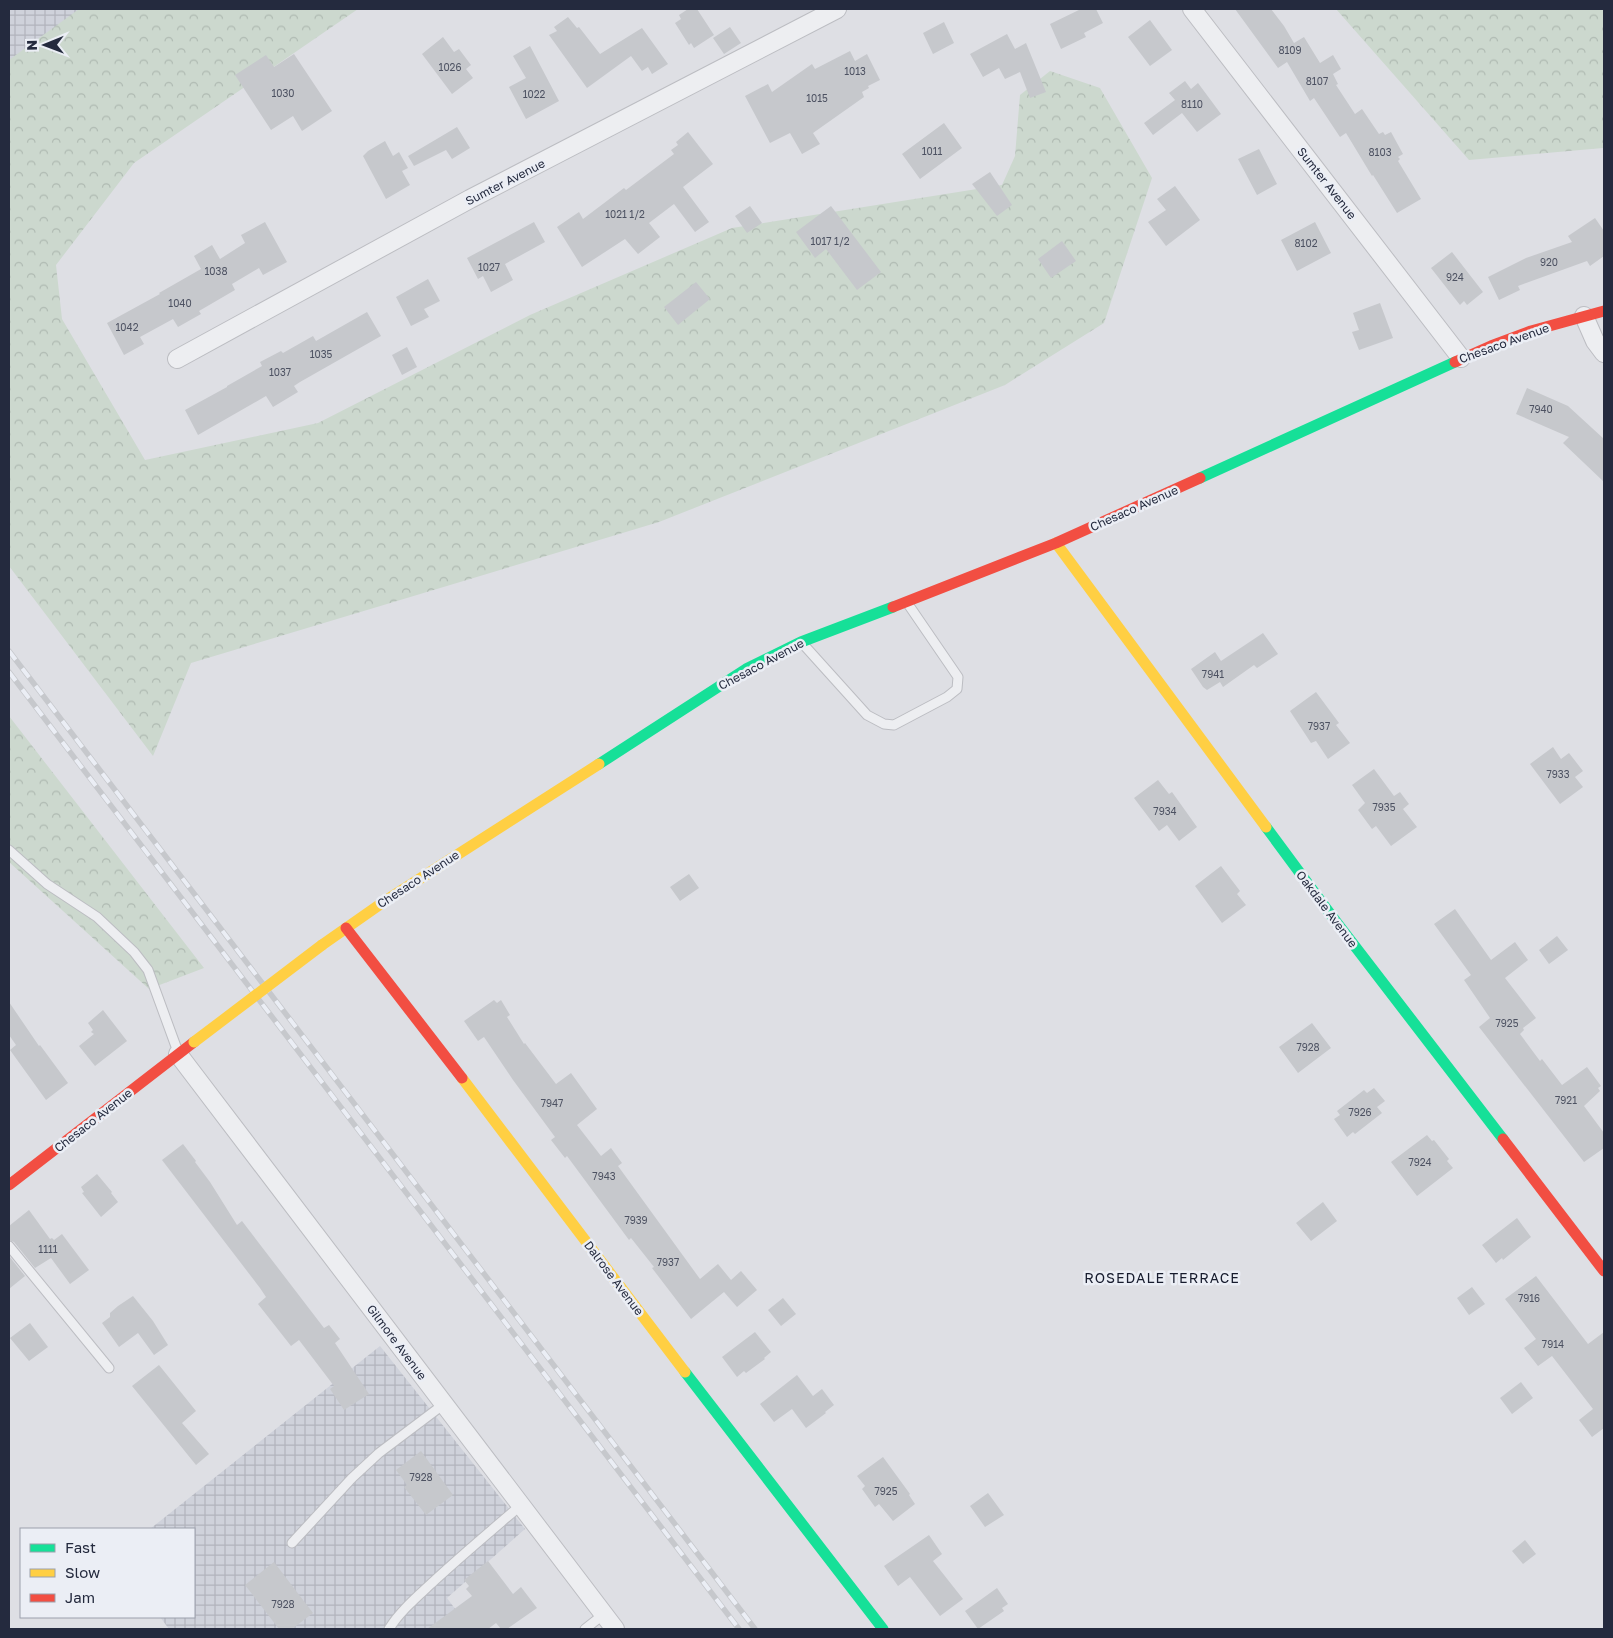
<svg xmlns="http://www.w3.org/2000/svg" width="1613" height="1638" viewBox="0 0 1613 1638" font-family="'Golos Text',sans-serif">
	<defs>
		<pattern id="industrial-grid" width="8" height="8" patternUnits="userSpaceOnUse" patternTransform="scale(1.25)"><rect width="8" height="8" fill="#cfd2db"/><path d="M0 4h8M4 0v8" fill="none" stroke="#b2b4bd"/></pattern>
		<pattern id="forest-crowns" width="20" height="18" patternUnits="userSpaceOnUse" patternTransform="scale(1.25)"><rect width="20" height="18" fill="#ccd8ce"/><path d="M2 6a3 3 0 1 1 6 0M12 15a3 3 0 1 1 6 0" fill="none" stroke="#afbab2"/></pattern>
	</defs>
	<rect width="100%" height="100%" fill="#dedfe4"/>
	<path fill="url(#industrial-grid)" d="M 9,9 L 83,9 L 9,62 Z
		M 380,1346 L 525,1529 L 447,1598 L 470,1629 L 169,1629 L 160,1617 L 194,1617 L 194,1529 L 150,1529 Z"/>
	<path fill="url(#forest-crowns)" d="M 79,9 L 358,9 L 134,163 L 56,265 L 62,319 L 145,460 L 318,423 L 530,315 L 732,228 L 1002,185 L 1015,156 L 1020,95 L 1050,71 L 1100,88 L 1152,178 L 1104,323 L 1005,385 L 659,522 L 191,663 L 153,756 L 9,566 L 9,60 Z
		M 1336,9 L 1604,9 L 1604,149 L 1603,148 L 1469,160 Z
		M 9,716 L 204,968 L 149,989 L 9,862 Z"/>
	<path fill="#c6c8cc" d="M 688,9 L 697,9 L 714,35 L 694,48 L 691,43 L 689,45 L 675,23 L 681,19 L 679,15 Z
		M 1081,9 L 1096,9 L 1103,23 L 1084,33 L 1086,37 L 1061,49 L 1050,24 Z
		M 1235,9 L 1271,9 L 1284,26 L 1294,43 L 1304,37 L 1320,63 L 1333,55 L 1341,69 L 1333,74 L 1338,84 L 1336,85 L 1355,114 L 1362,109 L 1379,134 L 1383,132 L 1385,135 L 1391,132 L 1403,154 L 1398,157 L 1400,159 L 1398,161 L 1421,199 L 1397,213 L 1373,175 L 1372,176 L 1346,133 L 1340,137 L 1314,98 L 1310,101 L 1287,62 L 1278,68 Z
		M 568,17 L 577,28 L 579,27 L 600,54 L 642,28 L 668,64 L 652,74 L 648,67 L 642,71 L 631,56 L 587,88 L 549,35 L 557,31 L 554,27 Z
		M 1150,20 L 1172,50 L 1150,66 L 1128,37 Z
		M 944,22 L 954,43 L 933,54 L 923,33 Z
		M 730,27 L 741,43 L 724,54 L 713,38 Z
		M 1007,34 L 1015,49 L 1026,43 L 1046,92 L 1030,98 L 1020,72 L 1005,79 L 999,68 L 983,77 L 970,54 Z
		M 443,37 L 454,52 L 459,49 L 471,65 L 466,69 L 473,78 L 452,94 L 422,54 Z
		M 530,46 L 559,101 L 526,119 L 509,87 L 526,78 L 513,56 Z
		M 850,51 L 855,61 L 867,54 L 880,80 L 868,86 L 869,88 L 862,92 L 864,97 L 813,133 L 820,144 L 802,154 L 790,133 L 770,143 L 745,96 L 768,84 L 772,92 L 812,64 L 815,69 Z
		M 294,54 L 332,111 L 302,131 L 293,116 L 271,130 L 235,75 L 266,55 L 274,67 Z
		M 1185,81 L 1191,89 L 1198,83 L 1221,114 L 1197,132 L 1182,113 L 1153,135 L 1144,123 L 1175,100 L 1169,93 Z
		M 944,123 L 962,148 L 920,179 L 902,154 Z
		M 457,127 L 470,148 L 452,159 L 446,150 L 414,166 L 408,156 Z
		M 688,132 L 713,164 L 683,187 L 709,222 L 695,232 L 674,204 L 649,223 L 660,237 L 638,254 L 625,239 L 582,267 L 557,227 L 579,212 L 583,219 L 624,188 L 626,190 L 674,154 L 671,150 L 678,145 L 676,142 Z
		M 385,141 L 393,156 L 399,152 L 404,161 L 408,168 L 402,171 L 410,185 L 386,199 L 363,156 L 368,151 Z
		M 1259,149 L 1277,184 L 1257,195 L 1238,159 Z
		M 990,172 L 1012,205 L 997,216 L 972,184 Z
		M 1175,186 L 1200,220 L 1166,246 L 1148,222 L 1166,210 L 1157,199 Z
		M 750,206 L 762,223 L 747,233 L 735,216 Z
		M 831,206 L 881,272 L 857,290 L 826,249 L 815,258 L 796,232 Z
		M 1595,218 L 1604,231 L 1604,256 L 1590,266 L 1587,261 L 1518,286 L 1520,290 L 1499,300 L 1488,277 L 1526,258 L 1572,242 L 1568,236 Z
		M 265,222 L 287,262 L 263,275 L 259,268 L 232,284 L 235,290 L 199,311 L 201,314 L 178,327 L 173,319 L 140,337 L 144,344 L 124,355 L 107,323 L 160,294 L 159,293 L 201,269 L 194,256 L 212,245 L 220,259 L 245,243 L 241,235 Z
		M 534,222 L 545,242 L 505,264 L 513,280 L 491,292 L 483,276 L 478,279 L 467,258 Z
		M 1315,222 L 1331,253 L 1297,271 L 1281,240 Z
		M 1062,241 L 1076,261 L 1051,278 L 1038,259 Z
		M 1452,252 L 1483,292 L 1467,305 L 1464,301 L 1460,305 L 1431,268 Z
		M 428,279 L 440,301 L 424,309 L 429,317 L 411,326 L 396,297 Z
		M 696,282 L 710,299 L 678,325 L 664,307 Z
		M 1380,303 L 1393,338 L 1359,350 L 1352,332 L 1359,330 L 1353,313 Z
		M 367,312 L 381,336 L 300,382 L 294,386 L 298,392 L 273,407 L 266,396 L 198,435 L 185,410 L 227,387 L 227,386 L 262,366 L 260,362 L 281,351 L 283,353 L 313,336 L 316,341 Z
		M 407,347 L 417,367 L 402,375 L 392,355 Z
		M 1527,388 L 1568,406 L 1604,439 L 1604,482 L 1563,443 L 1569,437 L 1516,414 Z
		M 1263,633 L 1278,654 L 1257,668 L 1254,665 L 1223,687 L 1220,682 L 1207,690 L 1203,687 L 1191,669 L 1215,652 L 1221,661 Z
		M 1316,692 L 1339,723 L 1336,725 L 1350,743 L 1328,759 L 1316,741 L 1311,743 L 1290,711 Z
		M 1553,747 L 1561,759 L 1569,753 L 1583,771 L 1575,777 L 1583,787 L 1560,804 L 1530,764 Z
		M 1374,769 L 1394,796 L 1400,792 L 1409,804 L 1403,809 L 1417,827 L 1391,846 L 1376,826 L 1372,829 L 1358,810 L 1365,803 L 1352,785 Z
		M 1158,780 L 1169,794 L 1172,792 L 1197,827 L 1179,841 L 1167,825 L 1159,831 L 1134,798 Z
		M 1221,866 L 1240,891 L 1237,894 L 1246,905 L 1222,923 L 1195,886 Z
		M 689,874 L 699,888 L 680,901 L 670,887 Z
		M 1455,909 L 1491,960 L 1515,942 L 1528,960 L 1505,978 L 1536,1018 L 1523,1028 L 1524,1030 L 1520,1034 L 1540,1061 L 1542,1059 L 1562,1085 L 1587,1067 L 1601,1086 L 1598,1088 L 1600,1091 L 1584,1106 L 1604,1133 L 1604,1148 L 1584,1162 L 1479,1027 L 1490,1018 L 1464,980 L 1471,975 L 1434,924 Z
		M 1557,936 L 1568,950 L 1549,964 L 1539,950 Z
		M 494,1000 L 497,1003 L 501,1000 L 510,1015 L 507,1017 L 524,1044 L 525,1043 L 556,1084 L 571,1073 L 597,1109 L 577,1125 L 601,1156 L 611,1148 L 622,1163 L 618,1166 L 700,1279 L 718,1264 L 731,1280 L 741,1271 L 757,1290 L 737,1307 L 724,1292 L 691,1319 L 652,1268 L 654,1267 L 631,1238 L 629,1240 L 567,1156 L 565,1158 L 551,1140 L 555,1137 L 513,1080 L 484,1037 L 478,1041 L 464,1021 Z
		M 9,1002 L 39,1046 L 40,1045 L 68,1083 L 46,1100 L 10,1050 L 16,1045 L 9,1035 Z
		M 103,1010 L 127,1041 L 95,1066 L 79,1046 L 94,1034 L 91,1032 L 93,1030 L 88,1023 Z
		M 1312,1023 L 1331,1048 L 1298,1073 L 1279,1047 Z
		M 1374,1088 L 1385,1101 L 1377,1107 L 1382,1113 L 1355,1134 L 1353,1132 L 1347,1137 L 1334,1119 L 1340,1115 L 1337,1111 L 1364,1090 L 1367,1093 Z
		M 1427,1135 L 1432,1141 L 1434,1140 L 1449,1159 L 1447,1161 L 1453,1168 L 1417,1196 L 1391,1162 Z
		M 183,1144 L 196,1161 L 195,1162 L 210,1182 L 237,1225 L 242,1221 L 324,1328 L 329,1325 L 340,1339 L 335,1343 L 369,1394 L 344,1410 L 330,1389 L 334,1386 L 299,1340 L 291,1346 L 258,1304 L 266,1297 L 260,1288 L 162,1160 Z
		M 97,1174 L 112,1192 L 111,1193 L 118,1202 L 101,1217 L 82,1193 L 84,1192 L 81,1187 Z
		M 1323,1202 L 1337,1221 L 1311,1241 L 1296,1223 Z
		M 29,1210 L 50,1239 L 52,1238 L 54,1240 L 62,1234 L 89,1270 L 70,1284 L 51,1258 L 35,1268 L 14,1242 L 9,1240 L 9,1226 Z
		M 1517,1218 L 1531,1237 L 1503,1260 L 1502,1258 L 1496,1263 L 1482,1245 Z
		M 9,1256 L 25,1276 L 9,1289 Z
		M 1536,1276 L 1588,1344 L 1604,1332 L 1604,1428 L 1592,1437 L 1579,1420 L 1593,1409 L 1552,1356 L 1538,1366 L 1524,1348 L 1536,1339 L 1505,1299 Z
		M 1472,1287 L 1485,1304 L 1469,1315 L 1457,1298 Z
		M 133,1296 L 153,1321 L 168,1345 L 154,1355 L 138,1333 L 119,1347 L 102,1323 L 110,1317 L 110,1313 L 118,1306 Z
		M 783,1298 L 796,1314 L 781,1326 L 768,1310 Z
		M 30,1323 L 48,1347 L 29,1361 L 10,1338 Z
		M 755,1332 L 771,1352 L 764,1358 L 765,1359 L 746,1373 L 744,1371 L 737,1377 L 722,1357 Z
		M 159,1365 L 196,1411 L 182,1423 L 209,1454 L 196,1465 L 132,1386 Z
		M 797,1375 L 813,1396 L 822,1389 L 834,1405 L 825,1412 L 826,1413 L 806,1428 L 792,1409 L 774,1422 L 760,1404 Z
		M 1521,1382 L 1533,1398 L 1512,1414 L 1500,1398 Z
		M 421,1451 L 453,1495 L 426,1515 L 404,1487 L 407,1485 L 396,1470 Z
		M 883,1457 L 910,1494 L 909,1495 L 915,1504 L 893,1521 L 879,1504 L 875,1507 L 862,1489 L 865,1486 L 857,1476 Z
		M 988,1493 L 1004,1515 L 985,1527 L 970,1506 Z
		M 929,1535 L 942,1554 L 933,1561 L 963,1599 L 940,1616 L 910,1577 L 898,1586 L 884,1566 Z
		M 1525,1540 L 1536,1554 L 1523,1564 L 1512,1551 Z
		M 488,1561 L 513,1594 L 521,1587 L 537,1608 L 507,1629 L 501,1629 L 496,1623 L 488,1629 L 427,1629 L 472,1596 L 466,1589 L 469,1586 L 464,1580 Z
		M 274,1562 L 313,1613 L 292,1629 L 279,1629 L 245,1585 Z
		M 997,1588 L 1008,1604 L 1002,1608 L 1004,1611 L 978,1629 L 965,1611 Z"/>
	<g fill="none" stroke-linecap="round" stroke-linejoin="round">
		<defs>
			<path id="lane" d="M 803,644 L 867,715 L 884,724 L 894,725 L 947,697 L 957,689 L 958,677 L 908,604
				M 9,850 L 47,884 L 97,917 L 134,952 L 148,970 L 178,1052
				M 9,1246 L 109,1368
				M 292,1543 L 352,1478 L 379,1453 L 444,1404
				M 389,1629 C 400,1611 418,1596 434,1581 C 462,1555 492,1530 521,1505
				M 585,1629 L 604,1614"/>
			<path id="street" d="M 1192,9 L 1461,358
				M 1584,316 L 1595,341 L 1604,353
				M 177,359 L 470,199 L 837,9
				M 178,1054 L 615,1629"/>
		</defs>
		<use href="#lane" stroke="#bcbdc2" stroke-width="11"/>
		<use href="#street" stroke="#bcbdc2" stroke-width="20"/>
		<use href="#lane" stroke="#edeef1" stroke-width="9"/>
		<use href="#street" stroke="#edeef1" stroke-width="18"/>
		<path stroke="#16e098" stroke-width="11" d="M 1200,478 L 1455,362
			M 599,764 L 746,669 L 801,642 L 893,607
			M 1266,827 L 1334,919 L 1503,1139
			M 685,1372 L 883,1629"/>
		<path stroke="#ffcf43" stroke-width="11" d="M 1056,543 L 1266,827
			M 322,945 L 382,903 L 599,764
			M 462,1078 L 685,1372"/>
		<path stroke="#f24e42" stroke-width="11" d="M 1455,362 L 1491,346 L 1531,331 L 1604,311
			M 893,607 L 1056,543 L 1200,478
			M 346,928 L 462,1078
			M 1503,1139 L 1604,1271
			M 9,1185 L 194,1042"/>
		<defs>
			<path id="rail" d="M 9,651 L 755,1629
				M 9,672 L 739,1629"/>
		</defs>
		<use href="#rail" stroke="#c6c8cc" stroke-width="5.5"/>
		<use href="#rail" stroke="#ebeef5" stroke-width="4" stroke-dasharray="11" stroke-linecap="butt"/>
		<path stroke="#ffcf43" stroke-width="11" d="M 194,1042 L 322,945"/>
	</g>
	<g text-anchor="middle" dominant-baseline="central" stroke-width="5" stroke-linejoin="round" paint-order="stroke">
		<g font-size="10" fill="#4d5262">
			<text x="1290" y="50">8109</text>
			<text x="450" y="67">1026</text>
			<text x="855" y="71">1013</text>
			<text x="1317" y="81">8107</text>
			<text x="283" y="93">1030</text>
			<text x="534" y="94">1022</text>
			<text x="817" y="98">1015</text>
			<text x="1192" y="104">8110</text>
			<text x="932" y="151">1011</text>
			<text x="1380" y="152">8103</text>
			<text x="625" y="214">1021 1/2</text>
			<text x="830" y="241">1017 1/2</text>
			<text x="1306" y="243">8102</text>
			<text x="1549" y="262">920</text>
			<text x="489" y="267">1027</text>
			<text x="216" y="271">1038</text>
			<text x="1455" y="277">924</text>
			<text x="180" y="303">1040</text>
			<text x="127" y="327">1042</text>
			<text x="321" y="354">1035</text>
			<text x="280" y="372">1037</text>
			<text x="1541" y="409">7940</text>
			<text x="1213" y="674">7941</text>
			<text x="1319" y="726">7937</text>
			<text x="1558" y="774">7933</text>
			<text x="1384" y="807">7935</text>
			<text x="1165" y="811">7934</text>
			<text x="1507" y="1023">7925</text>
			<text x="1308" y="1047">7928</text>
			<text x="1566" y="1100">7921</text>
			<text x="552" y="1103">7947</text>
			<text x="1360" y="1112">7926</text>
			<text x="1420" y="1162">7924</text>
			<text x="604" y="1176">7943</text>
			<text x="636" y="1220">7939</text>
			<text x="48" y="1249">1111</text>
			<text x="668" y="1262">7937</text>
			<text x="1529" y="1298">7916</text>
			<text x="1553" y="1344">7914</text>
			<text x="421" y="1477">7928</text>
			<text x="886" y="1491">7925</text>
			<text x="283" y="1604">7928</text>
		</g>
		<g font-size="12" fill="#242a3e" stroke="#ebeef5">
			<text transform="translate(505 182) rotate(-27)">Sumter Avenue</text>
			<text transform="translate(1327 183) rotate(52)">Sumter Avenue</text>
			<text transform="translate(1504 343) rotate(-20)">Chesaco Avenue</text>
			<text transform="translate(1134 508) rotate(-24)">Chesaco Avenue</text>
			<text transform="translate(761 664) rotate(-28)">Chesaco Avenue</text>
			<text transform="translate(418 879) rotate(-33)">Chesaco Avenue</text>
			<text transform="translate(1327 909) rotate(53)">Oakdale Avenue</text>
			<text transform="translate(93 1120) rotate(-38)">Chesaco Avenue</text>
			<text transform="translate(614 1278) rotate(53)">Dalrose Avenue</text>
			<text transform="translate(397 1342) rotate(53)">Gilmore Avenue</text>
		</g>
		<g font-size="14" letter-spacing="1" fill="#171c2e" stroke="#ebeef5">
			<text x="1162" y="1277">ROSEDALE TERRACE</text>
		</g>
	</g>
	<rect width="1613" height="1638" fill="none" stroke="#242a3e" stroke-width="20"/>
	<rect x="20" y="1528" width="175" height="90" fill="#ebeef5" stroke="#9ba0ac"/>
	<rect x="30" y="1544" width="25" height="8" fill="#16e098" stroke="#9ba0ac"/>
	<text x="65" y="1553" font-size="15" fill="#242a3e">Fast</text>
	<rect x="30" y="1569" width="25" height="8" fill="#ffcf43" stroke="#9ba0ac"/>
	<text x="65" y="1578" font-size="15" fill="#242a3e">Slow</text>
	<rect x="30" y="1594" width="25" height="8" fill="#f24e42" stroke="#9ba0ac"/>
	<text x="65" y="1603" font-size="15" fill="#242a3e">Jam</text>
	<g transform="translate(45 45) rotate(269)" stroke="#ebeef5" stroke-width="4" paint-order="stroke">
	<path d="M0-4L9 19L0 12L-9 19Z" fill="#242a3e"/>
	<text y="-8" font-size="14" font-weight="bold" text-anchor="middle" fill="#242a3e">N</text>
	</g>
</svg>
